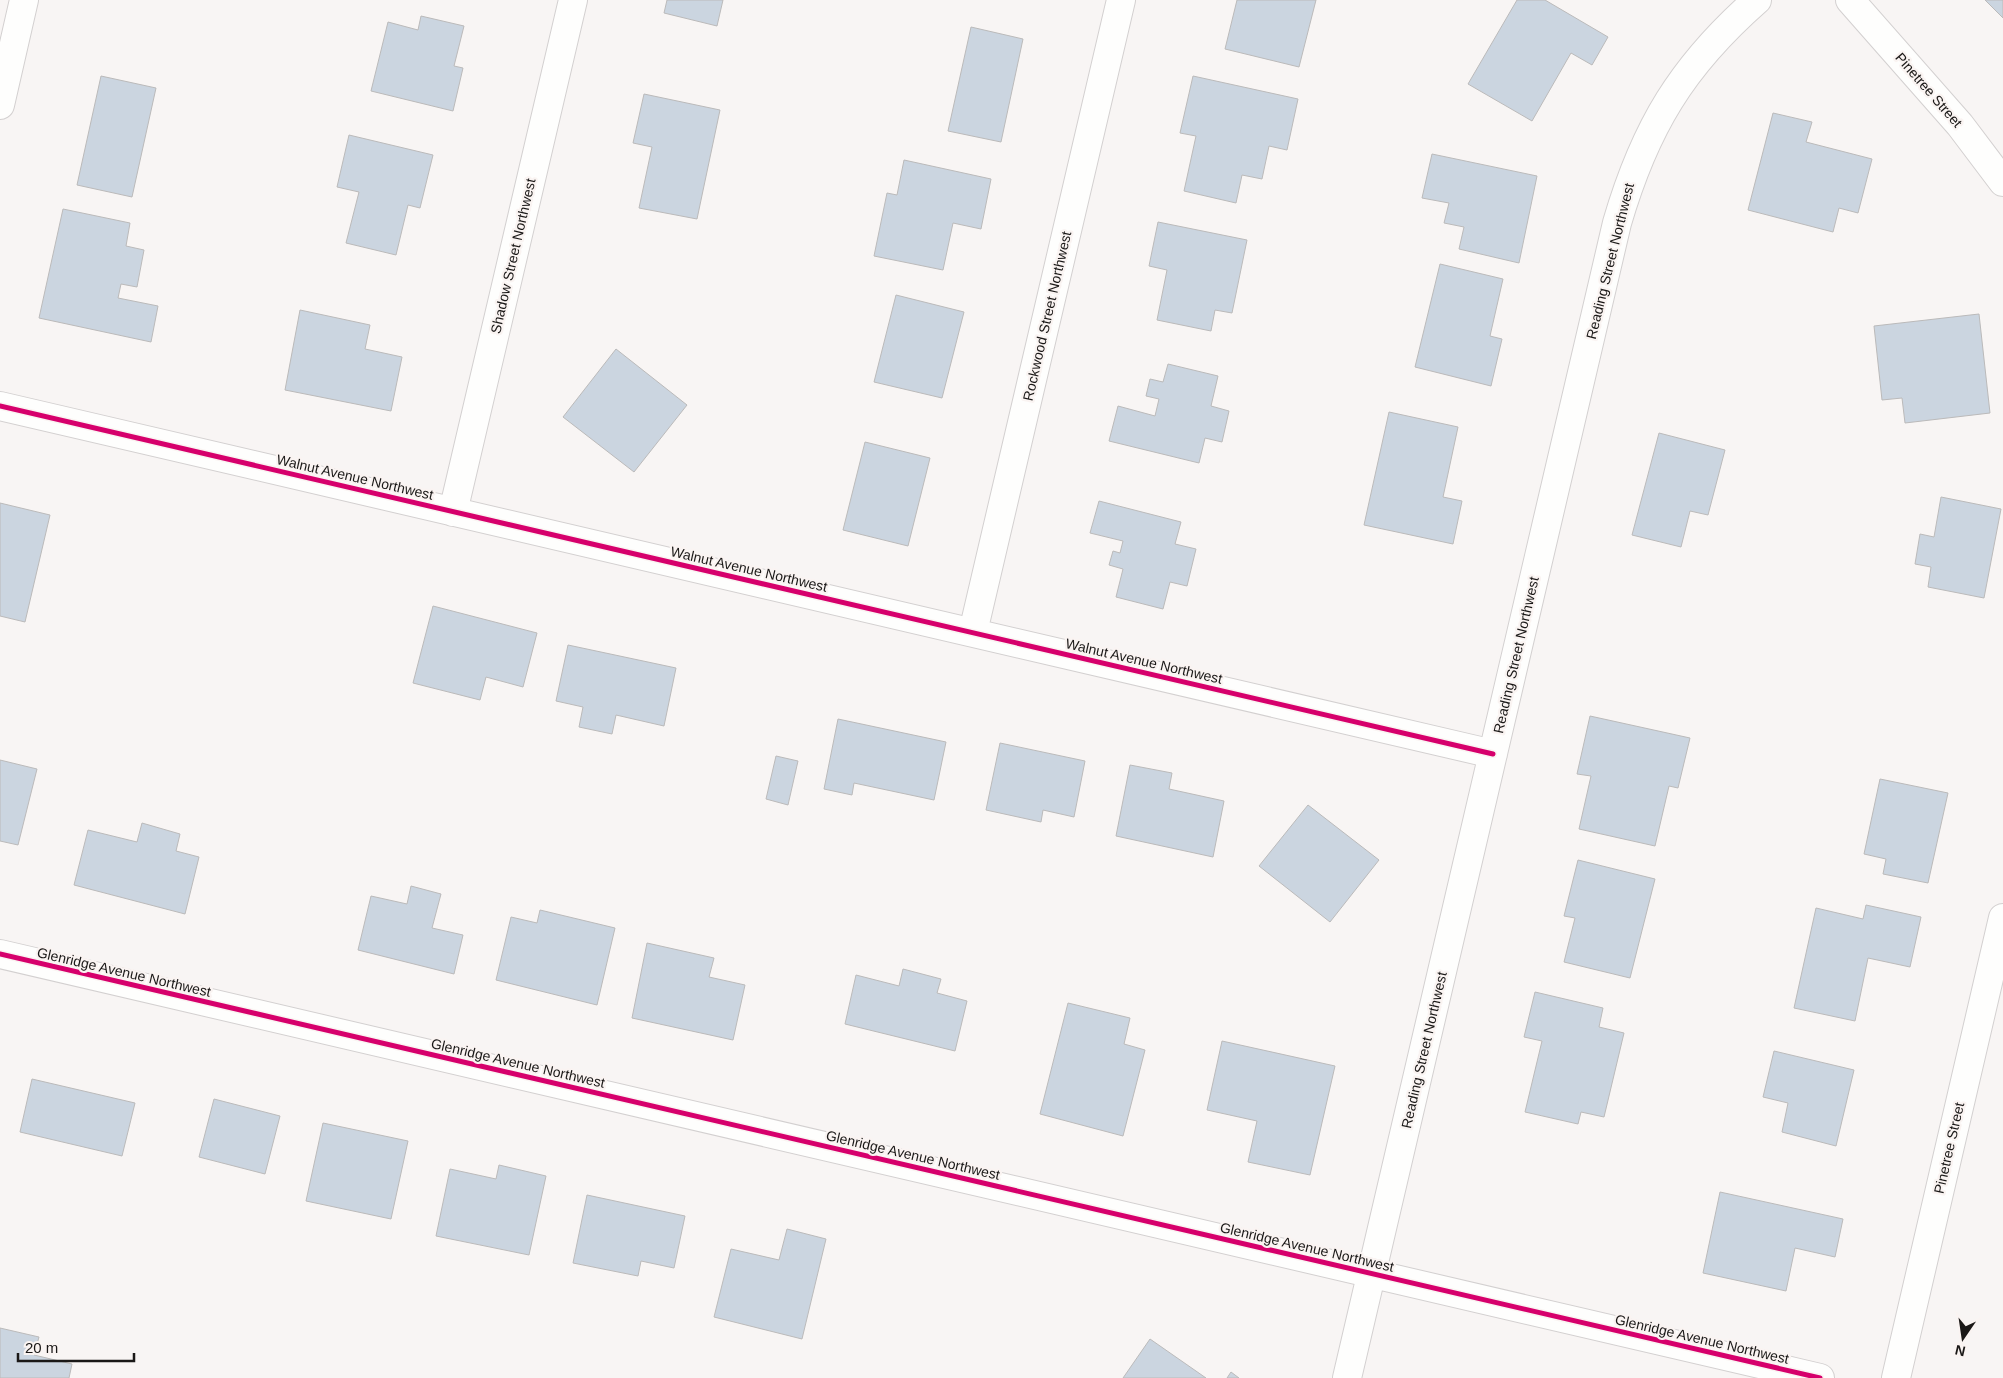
<svg xmlns="http://www.w3.org/2000/svg" width="2003" height="1378" viewBox="0 0 2003 1378" font-family="Helvetica,sans-serif">
	<rect width="100%" height="100%" fill="#f8f5f4"/>
	<path fill="#cbd5e0" stroke="#bbbaba" d="M 667,0 L 723,0 L 717,26 L 664,13 Z
		M 1237,0 L 1316,0 L 1299,67 L 1225,49 Z
		M 1517,0 L 1545,0 L 1608,37 L 1592,65 L 1571,53 L 1532,121 L 1468,84 Z
		M 1985,0 L 2003,0 L 2003,18 Z
		M 421,16 L 464,26 L 454,66 L 463,68 L 453,111 L 371,91 L 388,22 L 418,30 Z
		M 971,27 L 1023,39 L 1001,142 L 948,131 Z
		M 101,76 L 156,88 L 132,197 L 77,185 Z
		M 1193,76 L 1298,99 L 1287,150 L 1269,146 L 1262,179 L 1242,175 L 1236,203 L 1184,191 L 1196,136 L 1180,133 Z
		M 644,94 L 720,110 L 697,219 L 639,208 L 652,147 L 633,143 Z
		M 1773,113 L 1812,122 L 1806,142 L 1872,159 L 1858,213 L 1839,208 L 1833,232 L 1748,210 Z
		M 349,135 L 433,155 L 420,208 L 408,205 L 396,255 L 346,243 L 359,192 L 337,187 Z
		M 1432,154 L 1537,176 L 1519,263 L 1459,249 L 1464,227 L 1444,223 L 1449,203 L 1422,198 Z
		M 904,160 L 991,179 L 981,229 L 953,223 L 943,270 L 874,256 L 887,193 L 897,195 Z
		M 63,209 L 130,223 L 126,246 L 144,250 L 137,287 L 121,284 L 118,298 L 158,306 L 151,342 L 39,318 Z
		M 1158,222 L 1247,240 L 1232,313 L 1215,310 L 1211,331 L 1157,320 L 1167,270 L 1149,266 Z
		M 1440,264 L 1503,279 L 1490,336 L 1502,339 L 1491,386 L 1415,367 Z
		M 896,295 L 964,312 L 942,398 L 874,382 Z
		M 300,310 L 370,325 L 365,349 L 402,357 L 391,411 L 285,390 Z
		M 1979,314 L 1990,413 L 1905,423 L 1902,398 L 1882,400 L 1874,326 Z
		M 616,349 L 687,405 L 634,472 L 563,417 Z
		M 1168,364 L 1218,376 L 1211,406 L 1229,411 L 1222,442 L 1205,438 L 1199,463 L 1109,441 L 1118,406 L 1155,416 L 1159,399 L 1146,396 L 1150,379 L 1163,382 Z
		M 1389,412 L 1458,427 L 1443,497 L 1462,501 L 1453,544 L 1364,525 Z
		M 1659,433 L 1725,450 L 1708,515 L 1690,511 L 1681,547 L 1632,535 Z
		M 865,442 L 930,458 L 908,546 L 843,530 Z
		M 1941,497 L 2001,509 L 1984,598 L 1928,587 L 1931,567 L 1915,564 L 1920,534 L 1934,537 Z
		M 1099,501 L 1181,522 L 1175,544 L 1196,549 L 1187,586 L 1170,582 L 1163,609 L 1116,597 L 1123,569 L 1109,565 L 1113,551 L 1120,553 L 1123,541 L 1090,533 Z
		M 0,503 L 50,515 L 25,622 L 0,616 Z
		M 433,606 L 537,633 L 523,687 L 486,677 L 480,700 L 413,683 Z
		M 568,645 L 676,668 L 664,726 L 616,715 L 612,734 L 579,727 L 583,707 L 556,701 Z
		M 1590,716 L 1690,738 L 1678,788 L 1669,786 L 1655,846 L 1579,829 L 1591,776 L 1577,774 Z
		M 838,719 L 946,742 L 934,800 L 854,783 L 852,795 L 824,789 Z
		M 1000,743 L 1085,761 L 1074,817 L 1043,810 L 1041,822 L 986,810 Z
		M 776,756 L 798,761 L 788,805 L 766,799 Z
		M 0,760 L 37,769 L 18,845 L 0,841 Z
		M 1130,765 L 1172,773 L 1169,789 L 1224,801 L 1213,857 L 1116,836 Z
		M 1880,779 L 1948,793 L 1928,883 L 1883,874 L 1886,859 L 1864,854 Z
		M 1308,805 L 1379,860 L 1330,922 L 1259,866 Z
		M 142,823 L 180,834 L 176,851 L 199,857 L 185,914 L 74,885 L 88,830 L 137,842 Z
		M 1578,860 L 1655,879 L 1630,978 L 1564,962 L 1575,918 L 1564,916 Z
		M 411,886 L 441,894 L 432,928 L 463,935 L 454,974 L 358,950 L 371,896 L 407,904 Z
		M 1866,905 L 1921,917 L 1910,967 L 1868,958 L 1855,1021 L 1794,1008 L 1816,908 L 1863,919 Z
		M 540,910 L 615,928 L 597,1005 L 496,980 L 511,917 L 537,923 Z
		M 647,943 L 714,958 L 709,977 L 745,985 L 733,1040 L 632,1018 Z
		M 903,969 L 941,979 L 937,993 L 967,1001 L 955,1051 L 845,1024 L 856,975 L 899,986 Z
		M 1535,992 L 1603,1008 L 1599,1027 L 1624,1033 L 1604,1117 L 1581,1112 L 1578,1124 L 1525,1112 L 1542,1041 L 1524,1037 Z
		M 1068,1003 L 1130,1018 L 1124,1044 L 1145,1050 L 1123,1136 L 1040,1114 Z
		M 1222,1041 L 1335,1066 L 1310,1175 L 1248,1162 L 1257,1121 L 1207,1110 Z
		M 1774,1051 L 1854,1070 L 1836,1146 L 1782,1132 L 1788,1103 L 1763,1097 Z
		M 32,1079 L 135,1103 L 122,1156 L 20,1132 Z
		M 214,1099 L 280,1116 L 265,1174 L 199,1157 Z
		M 323,1123 L 408,1141 L 391,1219 L 306,1201 Z
		M 499,1165 L 546,1176 L 529,1255 L 436,1236 L 450,1169 L 496,1179 Z
		M 1720,1192 L 1843,1219 L 1835,1257 L 1795,1248 L 1786,1291 L 1703,1273 Z
		M 587,1195 L 685,1216 L 674,1268 L 641,1261 L 638,1276 L 573,1263 Z
		M 787,1229 L 826,1239 L 802,1339 L 714,1317 L 731,1249 L 779,1260 Z
		M 0,1328 L 39,1337 L 34,1355 L 72,1364 L 69,1378 L 0,1378 Z
		M 1150,1339 L 1206,1378 L 1123,1378 Z
		M 1231,1372 L 1239,1378 L 1227,1378 Z"/>
	<g fill="none" stroke-linecap="round" stroke-linejoin="round">
		<defs>
			<path id="street" d="M 1850,0 L 1960,125 L 2003,182
				M 0,105 L 24,0
				M 0,406 L 1493,754
				M 453,512 L 573,0
				M 973,632 L 1121,0
				M 0,954 L 1820,1378
				M 1347,1378 L 1617,223 C 1645,127 1682,66 1757,0
				M 1896,1378 L 2003,918"/>
		</defs>
		<use href="#street" stroke="#d3d0d0" stroke-width="30"/>
		<use href="#street" stroke="#fefefd" stroke-width="28"/>
		<defs>
			<path id="cycleway" d="M 0,406 L 1493,754
				M 0,954 L 1820,1378"/>
		</defs>
		<use href="#cycleway" stroke="#faf4f2" stroke-width="8"/>
		<use href="#cycleway" stroke="#d6006c" stroke-width="5"/>
	</g>
	<g text-anchor="middle" dominant-baseline="central" stroke-width="4.5" stroke-linejoin="round" paint-order="stroke">
		<g font-size="14" fill="#1a1817" stroke="#faf4f2">
			<text transform="translate(1929 90) rotate(49)">Pinetree Street</text>
			<text transform="translate(513 256) rotate(-77)">Shadow Street Northwest</text>
			<text transform="translate(1610 261) rotate(-76)">Reading Street Northwest</text>
			<text transform="translate(1047 316) rotate(-77)">Rockwood Street Northwest</text>
			<text transform="translate(355 477) rotate(13)">Walnut Avenue Northwest</text>
			<text transform="translate(749 569) rotate(13)">Walnut Avenue Northwest</text>
			<text transform="translate(1516 655) rotate(-77)">Reading Street Northwest</text>
			<text transform="translate(1144 661) rotate(13)">Walnut Avenue Northwest</text>
			<text transform="translate(124 972) rotate(13)">Glenridge Avenue Northwest</text>
			<text transform="translate(1424 1050) rotate(-77)">Reading Street Northwest</text>
			<text transform="translate(518 1063) rotate(13)">Glenridge Avenue Northwest</text>
			<text transform="translate(1949 1148) rotate(-77)">Pinetree Street</text>
			<text transform="translate(913 1155) rotate(13)">Glenridge Avenue Northwest</text>
			<text transform="translate(1307 1247) rotate(13)">Glenridge Avenue Northwest</text>
			<text transform="translate(1702 1339) rotate(13)">Glenridge Avenue Northwest</text>
		</g>
	</g>
	<g transform="translate(1963 1338) rotate(193)" stroke="#faf4f2" stroke-width="4" paint-order="stroke">
	<path d="M0-4L9 19L0 12L-9 19Z" fill="#1a1817"/>
	<text y="-8" font-size="14" font-weight="bold" text-anchor="middle" fill="#1a1817">N</text>
	</g>
	<path d="M18 1353v8h116v-8" fill="none" stroke="#1a1817" stroke-width="2.5"/>
	<text x="25" y="1353" font-size="15" fill="#1a1817" stroke="#faf4f2" stroke-width="4" paint-order="stroke">20 m</text>
</svg>
